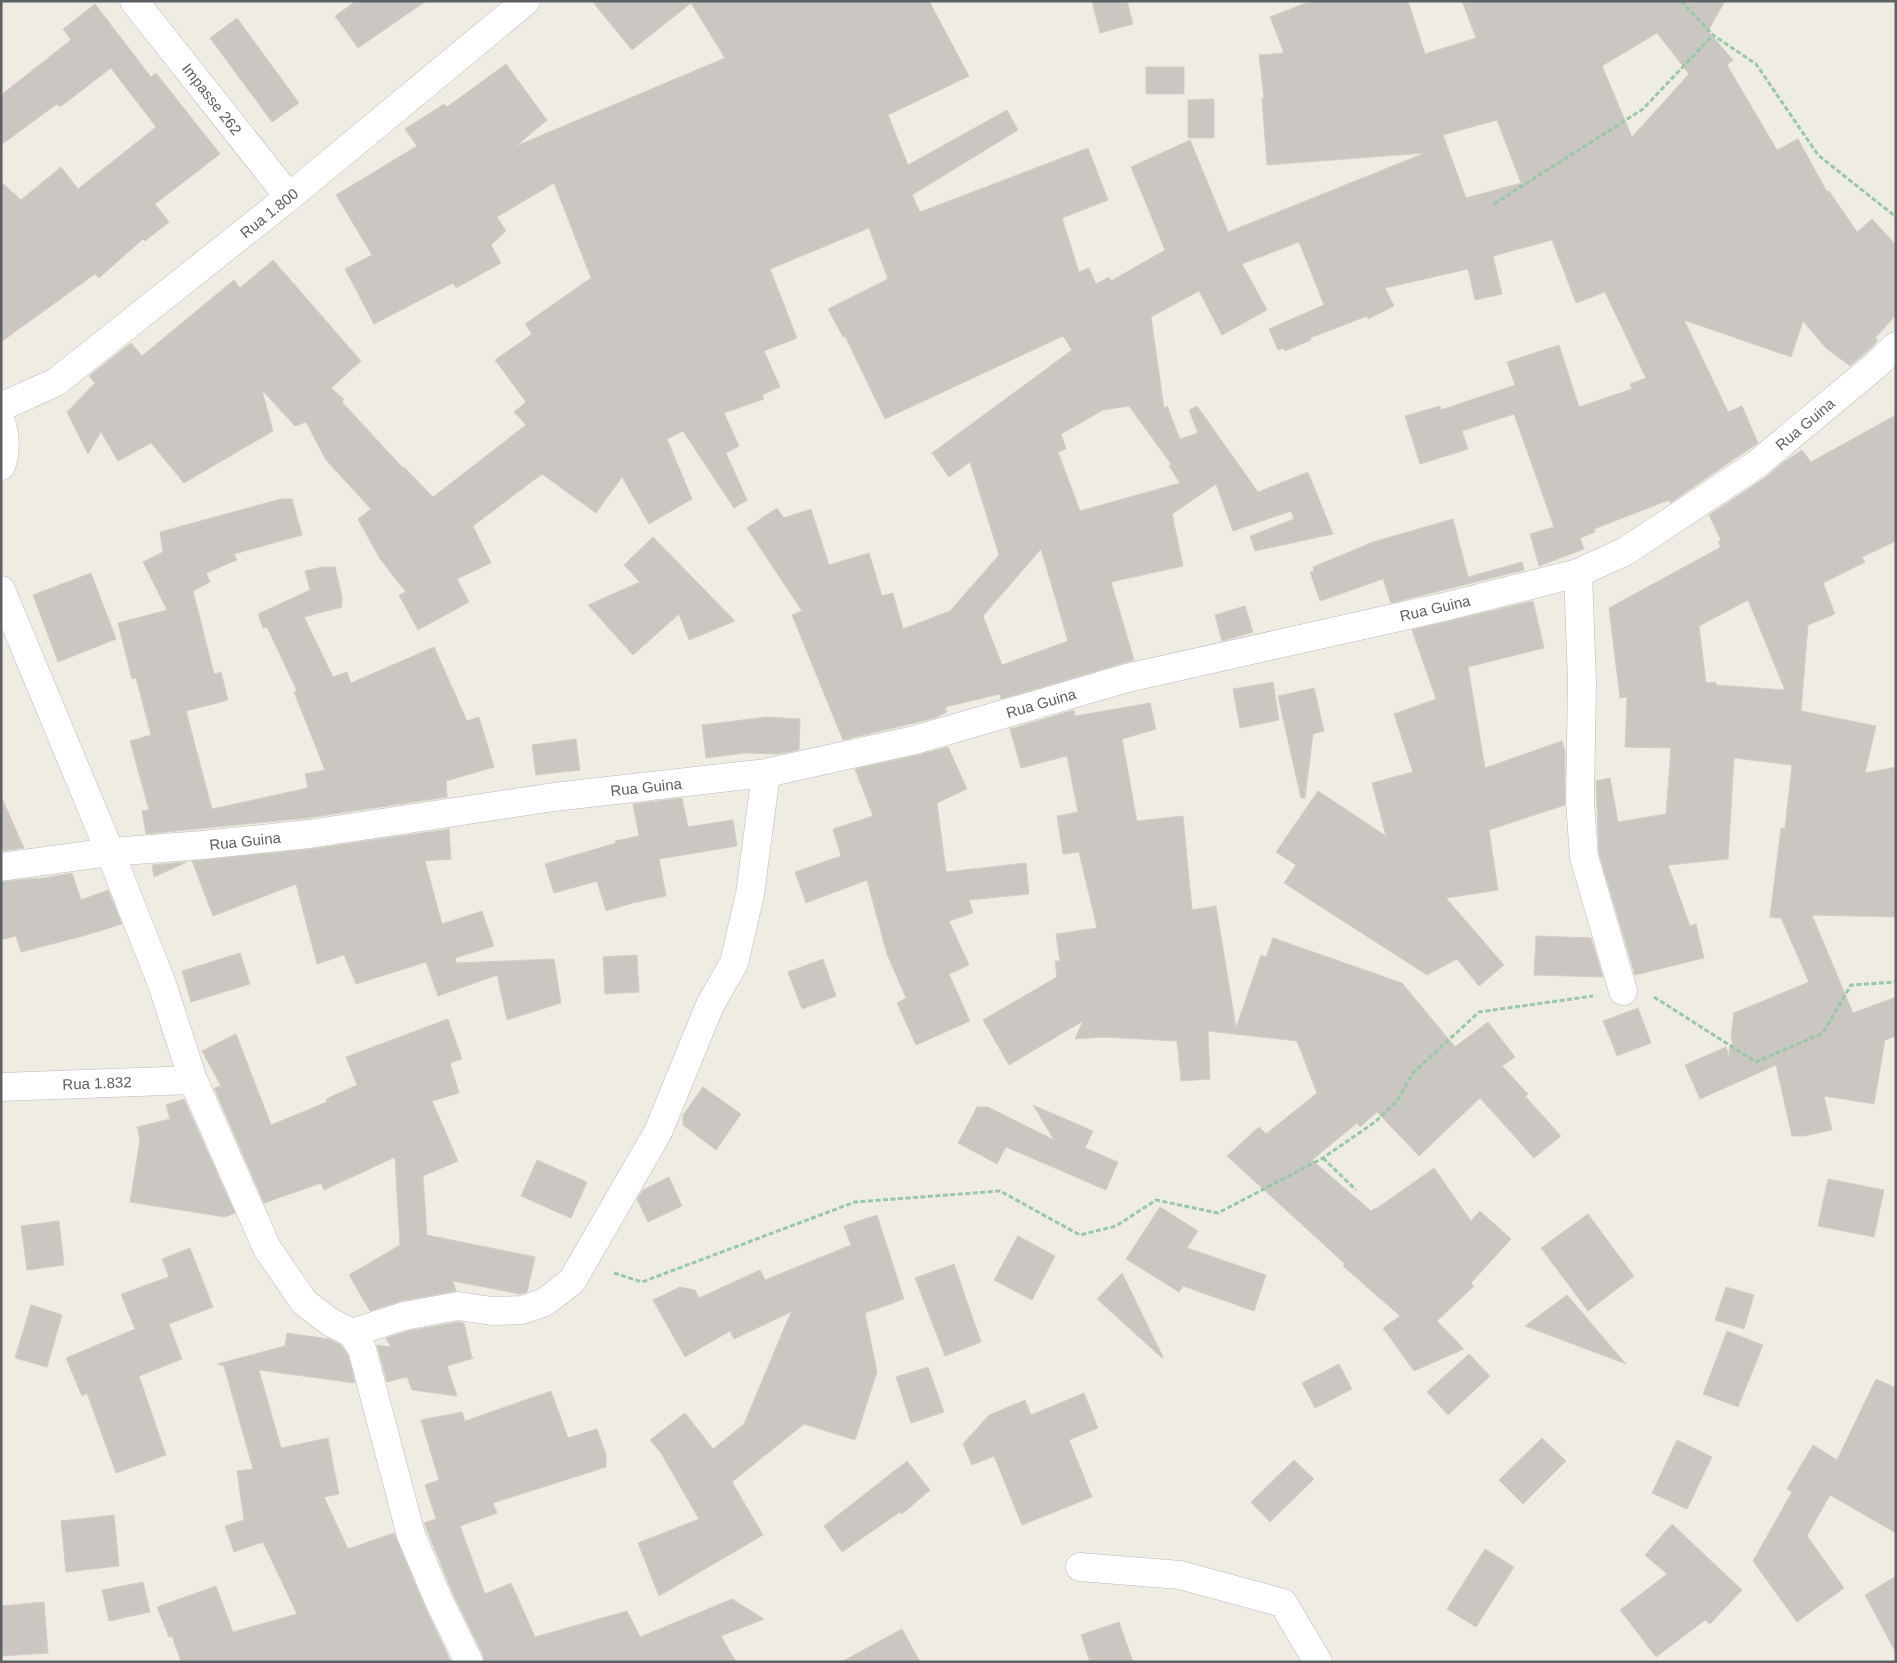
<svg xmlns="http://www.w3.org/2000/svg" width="1897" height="1663" viewBox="0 0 1897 1663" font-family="Helvetica,sans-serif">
	<rect width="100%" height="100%" fill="#efece4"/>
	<path fill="#cac7c2" stroke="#d4cec3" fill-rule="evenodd" d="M 356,1 L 426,1 L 358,48 L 335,16 Z
		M 592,1 L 929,1 L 969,76 L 888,115 L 908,165 L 1007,110 L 1018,130 L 912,195 L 920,212 L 1088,148 L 1108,200 L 1062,218 L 1079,272 L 1089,268 L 1096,284 L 1109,277 L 1111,281 L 1165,250 L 1131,167 L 1190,140 L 1228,232 L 1425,153 L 1267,165 L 1262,99 L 1264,99 L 1259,55 L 1284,53 L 1270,17 L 1311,1 L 1408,1 L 1425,54 L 1476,38 L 1462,1 L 1725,1 L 1708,31 L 1733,60 L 1727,65 L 1777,150 L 1798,139 L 1827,192 L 1829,191 L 1857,232 L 1872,219 L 1896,245 L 1896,315 L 1875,338 L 1878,340 L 1872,347 L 1850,366 L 1826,348 L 1803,321 L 1791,357 L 1684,320 L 1728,412 L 1742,406 L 1758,443 L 1670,503 L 1669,500 L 1594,529 L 1595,532 L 1580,538 L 1584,549 L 1539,566 L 1530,534 L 1554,527 L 1514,414 L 1462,431 L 1468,449 L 1420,464 L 1405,416 L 1440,406 L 1441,410 L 1515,385 L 1507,362 L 1559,345 L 1579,407 L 1632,389 L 1630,384 L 1646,378 L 1605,292 L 1576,303 L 1552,240 L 1493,256 L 1502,294 L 1475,300 L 1468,269 L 1385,288 L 1394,306 L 1368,319 L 1367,316 L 1310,338 L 1311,340 L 1285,351 L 1284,348 L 1278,350 L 1269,329 L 1324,305 L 1299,242 L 1242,264 L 1267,310 L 1222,335 L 1199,291 L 1151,317 L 1164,408 L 1167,406 L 1180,439 L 1198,433 L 1189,410 L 1197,406 L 1258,492 L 1308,472 L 1333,534 L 1255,551 L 1250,536 L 1294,519 L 1291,511 L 1233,531 L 1216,484 L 1172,514 L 1183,566 L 1111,582 L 1134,660 L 1001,699 L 1000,694 L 945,707 L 947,712 L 935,718 L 843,740 L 792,615 L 802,611 L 747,528 L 777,508 L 784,518 L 811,509 L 829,565 L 869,553 L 882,596 L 893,593 L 903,629 L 950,611 L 999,555 L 970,462 L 949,477 L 932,453 L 1072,350 L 1063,336 L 885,419 L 845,336 L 843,337 L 828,309 L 888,279 L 869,228 L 770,269 L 797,338 L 764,351 L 780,387 L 762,395 L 764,399 L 724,413 L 739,446 L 726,453 L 747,500 L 734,508 L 683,431 L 667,439 L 692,499 L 649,524 L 622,477 L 596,513 L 542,474 L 473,526 L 491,563 L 457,579 L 469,602 L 418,630 L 399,595 L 406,592 L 380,559 L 358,519 L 371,509 L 326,460 L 306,422 L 295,426 L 262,390 L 273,431 L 184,483 L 151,443 L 118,461 L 101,432 L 88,454 L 67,412 L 95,383 L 89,376 L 131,343 L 142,356 L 234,280 L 240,288 L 273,260 L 361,361 L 331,388 L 344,399 L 342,402 L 403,468 L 404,467 L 433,497 L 526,425 L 514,412 L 526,402 L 495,360 L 532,334 L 525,324 L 591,278 L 554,183 L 497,217 L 506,231 L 491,245 L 501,263 L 456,288 L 453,283 L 374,324 L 345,269 L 372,255 L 336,195 L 417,146 L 405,129 L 444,104 L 447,107 L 506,64 L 547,120 L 516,146 L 725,58 L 691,3 L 632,50 ZM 1657,33 L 1689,74 L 1632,137 L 1602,66 ZM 1497,120 L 1521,183 L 1466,198 L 1443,135 ZM 1129,406 L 1171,464 L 1169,466 L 1180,483 L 1080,511 L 1058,452 L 1066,449 L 1061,434 L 1103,410 ZM 1041,549 L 1068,641 L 1002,665 L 983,616 Z
		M 1092,1 L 1127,1 L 1133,24 L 1100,33 Z
		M 95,4 L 151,77 L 156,73 L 220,154 L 155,204 L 169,222 L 145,241 L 143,239 L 99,278 L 95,274 L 1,342 L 1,182 L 21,200 L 61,167 L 78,189 L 156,127 L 111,68 L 60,107 L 57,104 L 1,145 L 1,95 L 71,40 L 63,29 Z
		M 237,18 L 299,103 L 272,122 L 210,38 Z
		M 1146,67 L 1184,67 L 1184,94 L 1146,94 Z
		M 1214,99 L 1214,138 L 1188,138 L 1188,100 Z
		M 1896,415 L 1896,541 L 1862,557 L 1865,562 L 1823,583 L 1835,614 L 1808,625 L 1801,711 L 1876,726 L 1865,773 L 1896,767 L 1896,917 L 1812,915 L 1853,1013 L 1896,997 L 1896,1036 L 1885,1040 L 1874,1104 L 1824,1096 L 1832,1130 L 1804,1136 L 1792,1136 L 1776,1065 L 1700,1099 L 1685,1065 L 1726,1047 L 1729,1057 L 1730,1045 L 1733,1044 L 1731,1037 L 1734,1013 L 1809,982 L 1781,918 L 1770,917 L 1781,828 L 1785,828 L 1792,765 L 1734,758 L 1728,859 L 1668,865 L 1690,926 L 1696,924 L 1704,958 L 1635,975 L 1599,854 L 1596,781 L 1610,778 L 1618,822 L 1666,814 L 1671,748 L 1625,747 L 1627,697 L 1620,698 L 1609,608 L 1721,547 L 1718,542 L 1721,540 L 1709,515 L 1766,477 L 1784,462 L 1802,450 L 1811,462 ZM 1748,600 L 1785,690 L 1716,685 L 1716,682 L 1706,683 L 1699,626 Z
		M 281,499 L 292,499 L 302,535 L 234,554 L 237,560 L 206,573 L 210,582 L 193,591 L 214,674 L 221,672 L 228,700 L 186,711 L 212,809 L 308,788 L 305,774 L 325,770 L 294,692 L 297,691 L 267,627 L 263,628 L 258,614 L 310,590 L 305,571 L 323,567 L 335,567 L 342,596 L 342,607 L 304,617 L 333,677 L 347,672 L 351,683 L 434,647 L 467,721 L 479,717 L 494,767 L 446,781 L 447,797 L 307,818 L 146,834 L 142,811 L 149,810 L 130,741 L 151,735 L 136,678 L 132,679 L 118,623 L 167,610 L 143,562 L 163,552 L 160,532 Z
		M 1453,519 L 1468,577 L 1522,562 L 1524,570 L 1391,603 L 1383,579 L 1320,601 L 1310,572 L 1314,571 L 1313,567 L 1373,542 Z
		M 653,537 L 735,621 L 689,640 L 679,614 L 633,655 L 588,605 L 640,582 L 624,565 Z
		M 91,573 L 116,639 L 58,662 L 33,595 Z
		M 1533,601 L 1544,648 L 1468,667 L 1485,768 L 1562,741 L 1565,751 L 1565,805 L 1489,830 L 1498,890 L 1446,898 L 1504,965 L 1479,986 L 1457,959 L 1427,975 L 1284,883 L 1296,865 L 1276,852 L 1318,791 L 1386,836 L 1372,783 L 1413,772 L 1394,714 L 1436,699 L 1412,630 Z
		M 1245,606 L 1253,632 L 1222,641 L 1215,615 Z
		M 1273,682 L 1279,720 L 1240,728 L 1233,689 Z
		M 1314,688 L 1324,731 L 1313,734 L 1305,798 L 1301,798 L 1278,696 Z
		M 1150,703 L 1156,729 L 1122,739 L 1137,821 L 1183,816 L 1192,910 L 1216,906 L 1236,1028 L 1261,955 L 1266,957 L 1273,938 L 1402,983 L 1455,1047 L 1488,1022 L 1515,1057 L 1502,1066 L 1528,1094 L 1525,1096 L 1561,1136 L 1534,1158 L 1480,1098 L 1419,1156 L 1377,1112 L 1360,1127 L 1357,1123 L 1312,1160 L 1371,1211 L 1375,1208 L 1376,1209 L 1434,1168 L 1471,1221 L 1480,1211 L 1511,1239 L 1471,1283 L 1474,1286 L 1437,1321 L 1464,1349 L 1414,1371 L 1383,1328 L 1400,1316 L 1343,1266 L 1345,1264 L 1227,1156 L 1259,1127 L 1266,1134 L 1317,1093 L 1297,1041 L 1208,1031 L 1210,1079 L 1181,1081 L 1177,1041 L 1104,1037 L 1075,1039 L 1083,1021 L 1009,1065 L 983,1020 L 1057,977 L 1055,961 L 1060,961 L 1056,934 L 1097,928 L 1079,852 L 1063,854 L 1057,816 L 1078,812 L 1067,756 L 1021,768 L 1010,729 L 1074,710 L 1075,716 Z
		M 767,717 L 800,719 L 799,750 L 778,754 L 745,753 L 706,758 L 702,725 Z
		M 576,739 L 580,770 L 536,775 L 532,745 Z
		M 948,747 L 967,789 L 937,803 L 946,872 L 1026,863 L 1029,894 L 969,900 L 973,913 L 949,921 L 969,965 L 949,974 L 970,1021 L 916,1045 L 897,1003 L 906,998 L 887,954 L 867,880 L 806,903 L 795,872 L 841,856 L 833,829 L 873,816 L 855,769 L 918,755 Z
		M 1,796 L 24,848 L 1,851 Z
		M 682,798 L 688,827 L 733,820 L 737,846 L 659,859 L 666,896 L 632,903 L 606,911 L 597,881 L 554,893 L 545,864 L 616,843 L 615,841 L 639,836 L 633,804 Z
		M 449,829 L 451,859 L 425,861 L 442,924 L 482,911 L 494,946 L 455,958 L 456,963 L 554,959 L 561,1003 L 507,1020 L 497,975 L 438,996 L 426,962 L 356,984 L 344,955 L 317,964 L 296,884 L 213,916 L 192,861 L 311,849 Z
		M 187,862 L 154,877 L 152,865 Z
		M 72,873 L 81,900 L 108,890 L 122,924 L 83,936 L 21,952 L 16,936 L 1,940 L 1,882 L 38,878 L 38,879 Z
		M 1536,936 L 1591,938 L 1603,977 L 1534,975 Z
		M 240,953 L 250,984 L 191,1002 L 182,971 Z
		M 637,955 L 639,992 L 605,994 L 603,957 Z
		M 823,959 L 836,996 L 802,1009 L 788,972 Z
		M 1638,1008 L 1651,1043 L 1617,1056 L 1603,1021 Z
		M 448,1019 L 462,1059 L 450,1063 L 459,1093 L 432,1101 L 458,1161 L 423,1176 L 427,1235 L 535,1257 L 527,1292 L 520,1294 L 453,1281 L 456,1291 L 401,1301 L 370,1311 L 349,1275 L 400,1245 L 395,1157 L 324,1190 L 321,1183 L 264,1203 L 214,1088 L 221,1086 L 202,1051 L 236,1034 L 271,1125 L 327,1102 L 326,1099 L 357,1085 L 346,1057 Z
		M 703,1087 L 741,1114 L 716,1150 L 683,1125 L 683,1115 Z
		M 184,1099 L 235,1213 L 225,1217 L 130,1202 L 140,1140 L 137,1127 L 170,1119 L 166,1105 Z
		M 1033,1105 L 1093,1131 L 1085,1148 L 1118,1162 L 1106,1190 L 1006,1147 L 997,1164 L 958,1143 L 977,1107 L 988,1107 L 1054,1140 Z
		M 537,1160 L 587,1182 L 571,1218 L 521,1196 Z
		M 669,1177 L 682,1206 L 648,1222 L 637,1199 L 643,1190 Z
		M 1828,1179 L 1884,1190 L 1874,1237 L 1818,1226 Z
		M 1160,1207 L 1198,1231 L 1187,1248 L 1266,1275 L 1254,1311 L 1183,1286 L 1179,1292 L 1126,1259 Z
		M 1588,1214 L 1634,1276 L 1588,1311 L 1541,1248 Z
		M 877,1215 L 904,1299 L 865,1313 L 877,1372 L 855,1440 L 804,1424 L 732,1482 L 763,1535 L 659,1596 L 638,1543 L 699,1519 L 661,1453 L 650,1440 L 685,1413 L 713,1449 L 744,1424 L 791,1312 L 734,1339 L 730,1331 L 685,1357 L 653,1300 L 680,1287 L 695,1290 L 699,1298 L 760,1270 L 765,1280 L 851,1245 L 844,1226 Z
		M 59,1221 L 64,1265 L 27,1270 L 21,1226 Z
		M 1018,1236 L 1055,1256 L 1032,1300 L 994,1280 Z
		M 190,1248 L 213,1307 L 169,1324 L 182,1359 L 139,1376 L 166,1455 L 116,1473 L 87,1393 L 82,1396 L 66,1358 L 135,1329 L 121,1294 L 169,1277 L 162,1259 Z
		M 954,1264 L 981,1342 L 945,1356 L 915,1278 Z
		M 1122,1273 L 1163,1357 L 1162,1358 L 1097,1299 Z
		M 1726,1287 L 1754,1295 L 1744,1329 L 1715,1320 Z
		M 1567,1295 L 1626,1364 L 1525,1326 Z
		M 31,1305 L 62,1315 L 47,1367 L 15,1358 Z
		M 458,1322 L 464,1323 L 472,1358 L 474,1358 L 447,1366 L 457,1396 L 412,1390 L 407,1377 L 387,1382 L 377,1345 L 391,1347 L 386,1338 L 408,1331 Z
		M 1727,1331 L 1763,1345 L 1738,1407 L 1703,1394 Z
		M 287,1333 L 329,1339 L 341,1345 L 348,1355 L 355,1383 L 259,1370 L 281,1448 L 328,1438 L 339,1494 L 324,1497 L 348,1549 L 394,1533 L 425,1607 L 451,1662 L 181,1662 L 172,1636 L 169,1637 L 157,1607 L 216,1586 L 233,1632 L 297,1614 L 263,1542 L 234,1552 L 225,1526 L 244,1520 L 237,1471 L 253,1469 L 224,1366 L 217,1364 L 285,1346 Z
		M 1469,1354 L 1490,1376 L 1448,1415 L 1427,1392 Z
		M 1339,1364 L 1352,1389 L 1315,1408 L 1302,1383 Z
		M 928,1367 L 944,1412 L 911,1423 L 896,1377 Z
		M 1876,1379 L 1896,1388 L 1896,1533 L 1830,1495 L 1807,1536 L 1844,1588 L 1797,1622 L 1753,1561 L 1792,1492 L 1787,1489 L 1813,1445 L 1837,1460 Z
		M 551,1391 L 568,1438 L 597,1429 L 606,1455 L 606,1467 L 493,1503 L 497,1513 L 460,1526 L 485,1594 L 511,1583 L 535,1637 L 627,1611 L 640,1637 L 732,1599 L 764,1619 L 721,1636 L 736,1662 L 484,1662 L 483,1655 L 453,1594 L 424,1523 L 436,1519 L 425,1485 L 439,1480 L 421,1420 L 462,1412 L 465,1421 Z
		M 1084,1393 L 1098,1428 L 1069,1440 L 1092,1497 L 1022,1525 L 994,1456 L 972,1465 L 963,1444 L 989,1415 L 1025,1400 L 1031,1415 Z
		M 1542,1438 L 1566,1461 L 1523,1504 L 1499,1480 Z
		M 1677,1440 L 1712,1457 L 1687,1509 L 1652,1493 Z
		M 1294,1460 L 1314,1479 L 1270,1522 L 1251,1502 Z
		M 907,1461 L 930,1490 L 902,1514 L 900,1512 L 842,1552 L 824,1526 Z
		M 114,1515 L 119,1566 L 66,1572 L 61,1521 Z
		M 1672,1524 L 1742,1590 L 1710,1624 L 1705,1620 L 1656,1657 L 1620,1610 L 1667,1574 L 1645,1555 Z
		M 1485,1549 L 1514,1567 L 1476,1627 L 1447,1609 Z
		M 1896,1576 L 1896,1653 L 1865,1595 Z
		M 143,1582 L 150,1612 L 109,1621 L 102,1590 Z
		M 44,1602 L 48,1653 L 1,1656 L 1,1606 Z
		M 1119,1622 L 1133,1662 L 1090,1662 L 1081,1635 Z
		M 902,1629 L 920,1662 L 841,1662 Z"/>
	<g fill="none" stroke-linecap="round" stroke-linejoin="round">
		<defs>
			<path id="minor" d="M 134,1 L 289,197
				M 1,407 L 56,382 L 289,197 L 526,1
				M 1,422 C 6,437 6,452 1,466
				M 1578,573 L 1582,682 L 1580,802 L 1584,857 L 1623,991
				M 1,590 L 110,852 L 162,984 L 193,1080 L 267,1248 L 304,1302 L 330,1322 L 352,1333 L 362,1349 L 411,1535 L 439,1601 L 469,1662
				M 1,867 L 110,852 L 203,845 L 309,834 L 554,797 L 766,773 L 915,740 L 1127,678 L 1448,606 L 1578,573 L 1626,551 L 1757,464 L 1876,365 L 1896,346
				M 1,1087 L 193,1080
				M 352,1333 L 404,1316 L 458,1306 L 492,1311 L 522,1310 L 545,1302 L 572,1281 L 658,1132 L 710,1005 L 734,963 L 750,894 L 766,773
				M 1080,1567 L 1180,1575 L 1283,1603 L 1318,1662"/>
		</defs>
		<use href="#minor" stroke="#b7babe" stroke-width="29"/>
		<path stroke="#9ac7a6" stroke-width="3" stroke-dasharray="5 2.5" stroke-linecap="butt" d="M 1681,1 L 1713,35 L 1756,64 L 1818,155 L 1896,217
			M 1494,204 L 1643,109 L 1713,35
			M 1654,997 L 1756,1062 L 1823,1033 L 1851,985 L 1896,982
			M 1323,1158 L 1356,1190
			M 614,1273 L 642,1282 L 855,1202 L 1000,1191 L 1080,1235 L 1116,1226 L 1156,1200 L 1218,1213 L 1323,1158 L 1375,1122 L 1397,1101 L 1413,1073 L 1479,1012 L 1593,996"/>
		<use href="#minor" stroke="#fff" stroke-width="28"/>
	</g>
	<g text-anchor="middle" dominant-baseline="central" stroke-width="4" stroke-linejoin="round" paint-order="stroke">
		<g font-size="15" fill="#5c6165" stroke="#fff">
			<text transform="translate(212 99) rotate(52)">Impasse 262</text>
			<text transform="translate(269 213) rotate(-39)">Rua 1.800</text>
			<text transform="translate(1805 424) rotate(-40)">Rua Guina</text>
			<text transform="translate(1435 608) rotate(-13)">Rua Guina</text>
			<text transform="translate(1041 703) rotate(-16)">Rua Guina</text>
			<text transform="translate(646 787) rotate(-6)">Rua Guina</text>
			<text transform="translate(245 841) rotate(-6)">Rua Guina</text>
			<text transform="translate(97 1083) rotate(-2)">Rua 1.832</text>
		</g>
	</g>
	<rect width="1897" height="1663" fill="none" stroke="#5c6165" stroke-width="5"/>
</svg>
